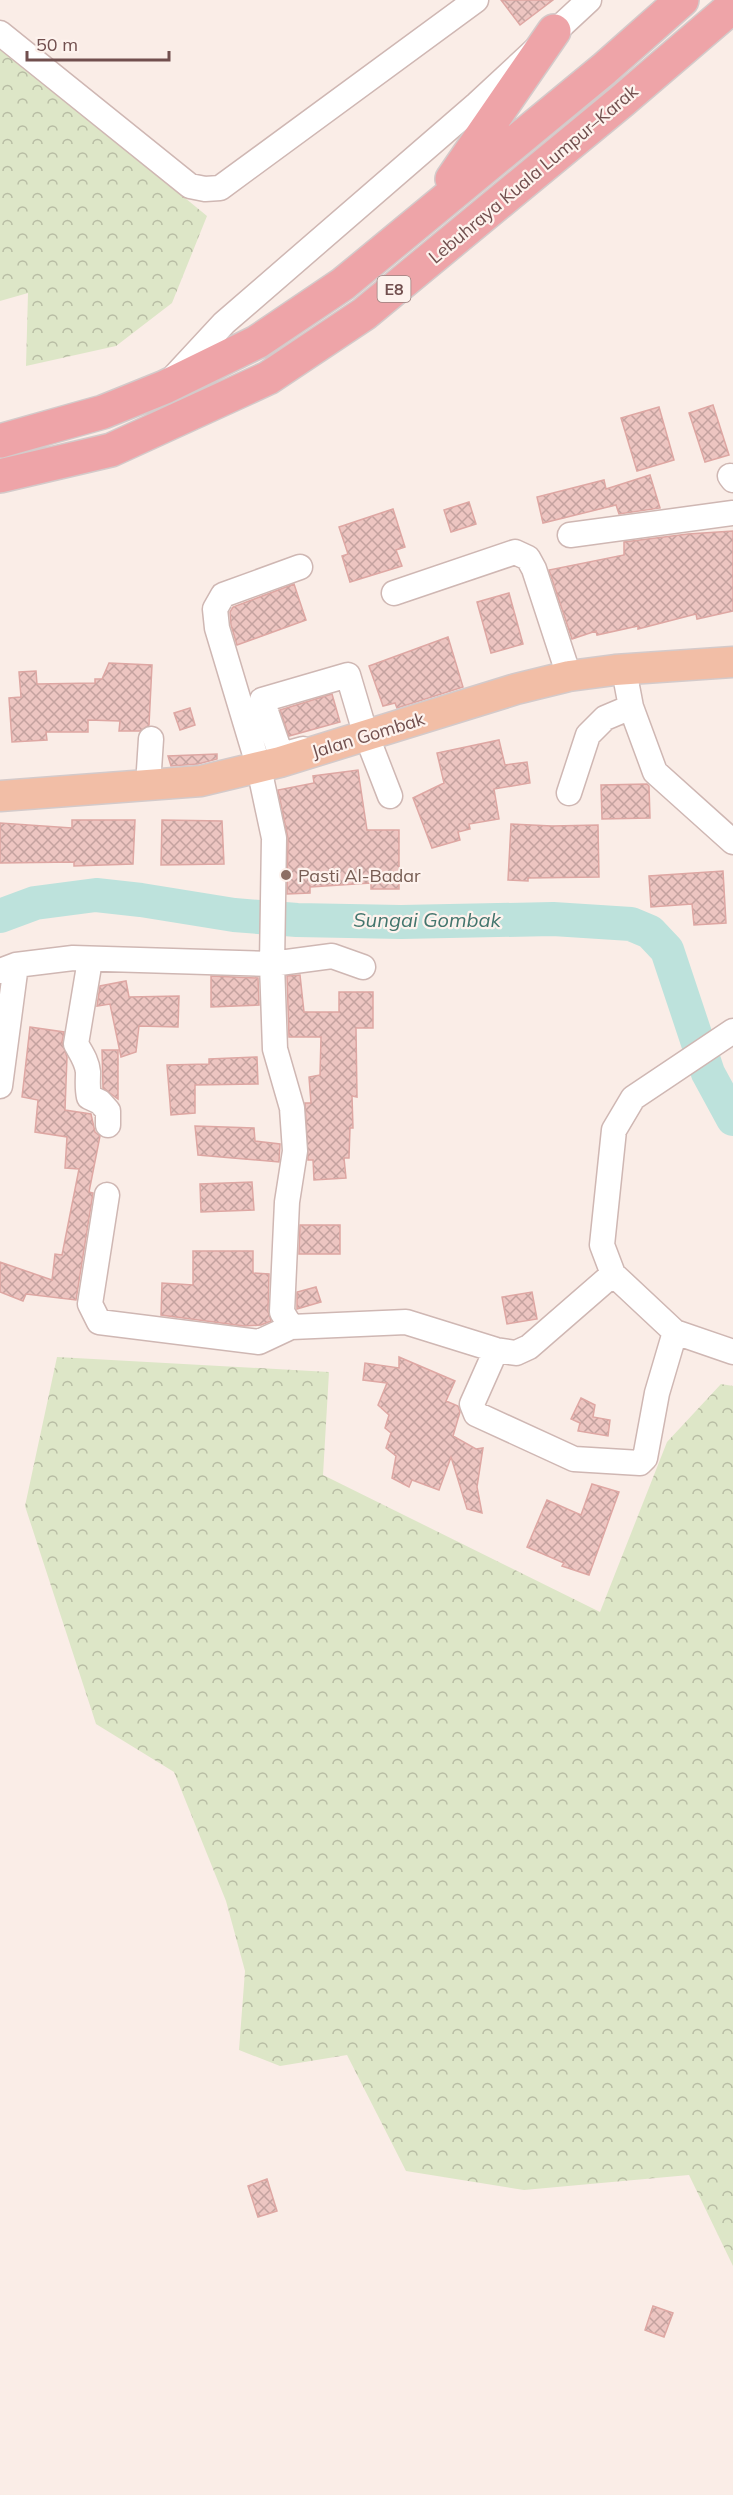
<svg xmlns="http://www.w3.org/2000/svg" width="733" height="2495" viewBox="0 0 733 2495" font-family="Mulish,sans-serif">
	<defs>
		<pattern id="forest-crowns" width="20" height="18" patternUnits="userSpaceOnUse" patternTransform="scale(1.5)"><rect width="20" height="18" fill="#dde6c7"/><path d="M2 6a3 3 0 1 1 6 0M12 15a3 3 0 1 1 6 0" fill="none" stroke="#b8bda4"/></pattern>
		<pattern id="building-cross-hatch" width="8" height="8" patternUnits="userSpaceOnUse" patternTransform="scale(1.5)"><rect width="8" height="8" fill="#edc5c1"/><path d="M0 0l8 8M0 8l8-8" fill="none" stroke="#c4a29f"/></pattern>
	</defs>
	<rect width="100%" height="100%" fill="#faede7"/>
	<path fill="url(#forest-crowns)" d="M 0,46 L 207,216 L 172,303 L 116,346 L 26,366 L 28,293 L 0,301 Z
		M 57,1357 L 329,1372 L 323,1475 L 600,1612 L 667,1442 L 721,1384 L 733,1386 L 733,2266 L 689,2175 L 524,2190 L 406,2171 L 347,2055 L 280,2066 L 239,2050 L 245,1971 L 226,1901 L 174,1772 L 96,1724 L 25,1506 Z"/>
	<g fill="none" stroke-linecap="round" stroke-linejoin="round">
		<path stroke="#bde2dc" stroke-width="34" d="M 0,916 L 35,903 L 96,895 L 141,900 L 234,915 L 297,920 L 401,922 L 553,919 L 631,924 L 650,932 L 667,950 L 708,1073 L 733,1119"/>
	</g>
	<path fill="url(#building-cross-hatch)" stroke="#dea7a3" stroke-width="1.5" d="M 501,0 L 553,0 L 520,25 Z
		M 713,405 L 729,455 L 705,462 L 689,413 Z
		M 659,407 L 674,460 L 637,471 L 621,418 Z
		M 650,475 L 660,508 L 619,514 L 616,505 L 543,523 L 537,497 L 604,480 L 606,489 Z
		M 469,502 L 476,524 L 451,532 L 444,510 Z
		M 393,509 L 405,547 L 396,550 L 402,566 L 350,582 L 342,556 L 348,554 L 339,527 Z
		M 733,531 L 733,611 L 697,619 L 696,614 L 638,629 L 638,626 L 597,635 L 596,631 L 572,639 L 549,570 L 624,555 L 624,542 L 688,534 Z
		M 294,584 L 306,620 L 237,645 L 231,625 L 230,612 L 233,607 Z
		M 509,593 L 523,644 L 491,653 L 477,602 Z
		M 448,637 L 463,687 L 397,708 L 395,703 L 383,706 L 369,666 Z
		M 109,663 L 152,665 L 149,725 L 140,731 L 119,731 L 120,721 L 88,720 L 88,732 L 46,732 L 47,740 L 12,742 L 9,698 L 21,697 L 19,672 L 36,671 L 37,684 L 95,683 L 95,679 L 102,679 Z
		M 332,694 L 340,722 L 289,736 L 280,710 Z
		M 190,708 L 195,725 L 180,730 L 174,713 Z
		M 499,740 L 505,765 L 527,762 L 530,783 L 494,789 L 499,819 L 469,824 L 470,829 L 458,832 L 460,840 L 432,848 L 413,798 L 444,783 L 437,753 Z
		M 217,754 L 217,759 L 198,764 L 171,766 L 168,756 Z
		M 358,770 L 367,830 L 399,830 L 399,889 L 371,889 L 371,883 L 310,887 L 310,893 L 287,894 L 288,838 L 278,790 L 314,783 L 313,776 Z
		M 647,784 L 649,786 L 650,818 L 602,819 L 601,785 Z
		M 72,820 L 135,820 L 133,864 L 74,866 L 74,862 L 0,863 L 0,823 L 72,828 Z
		M 162,820 L 222,821 L 224,864 L 161,865 Z
		M 511,824 L 552,826 L 598,825 L 599,877 L 528,878 L 528,881 L 508,880 Z
		M 723,871 L 726,923 L 694,925 L 692,904 L 651,907 L 649,876 Z
		M 300,975 L 304,1012 L 339,1012 L 339,992 L 373,992 L 373,1028 L 356,1028 L 357,1097 L 352,1096 L 353,1128 L 350,1128 L 349,1158 L 344,1158 L 346,1178 L 314,1180 L 313,1160 L 308,1160 L 305,1103 L 311,1103 L 309,1077 L 320,1075 L 321,1037 L 289,1037 L 287,976 Z
		M 211,976 L 258,978 L 259,1005 L 211,1007 Z
		M 126,981 L 129,997 L 179,996 L 178,1027 L 139,1026 L 136,1052 L 121,1057 L 110,1004 L 97,1006 L 100,986 Z
		M 30,1027 L 64,1032 L 62,1042 L 67,1057 L 65,1110 L 91,1114 L 95,1132 L 100,1136 L 89,1192 L 93,1193 L 76,1300 L 26,1294 L 23,1301 L 0,1292 L 0,1262 L 52,1280 L 55,1254 L 62,1255 L 79,1169 L 65,1168 L 67,1137 L 35,1132 L 38,1100 L 22,1097 Z
		M 102,1050 L 118,1050 L 118,1099 L 103,1088 Z
		M 257,1057 L 258,1084 L 195,1085 L 195,1113 L 171,1115 L 167,1065 L 209,1064 L 209,1059 Z
		M 195,1126 L 254,1128 L 255,1141 L 280,1144 L 279,1162 L 198,1155 Z
		M 252,1182 L 254,1210 L 201,1212 L 200,1184 Z
		M 300,1225 L 340,1225 L 340,1254 L 299,1254 Z
		M 193,1251 L 253,1251 L 253,1273 L 269,1274 L 268,1311 L 271,1321 L 261,1325 L 244,1326 L 161,1315 L 162,1283 L 193,1285 Z
		M 316,1287 L 321,1302 L 297,1309 L 297,1292 Z
		M 532,1292 L 537,1319 L 507,1324 L 502,1297 Z
		M 399,1357 L 455,1381 L 446,1401 L 458,1406 L 460,1412 L 453,1436 L 476,1449 L 483,1448 L 477,1487 L 482,1513 L 467,1509 L 451,1457 L 439,1490 L 412,1480 L 409,1487 L 392,1478 L 396,1456 L 386,1448 L 391,1433 L 385,1428 L 389,1415 L 378,1405 L 387,1383 L 363,1380 L 365,1363 L 399,1368 Z
		M 581,1398 L 595,1405 L 593,1417 L 610,1420 L 608,1436 L 578,1431 L 580,1423 L 571,1419 Z
		M 592,1484 L 619,1492 L 589,1575 L 562,1566 L 564,1563 L 527,1547 L 547,1500 L 581,1515 Z
		M 267,2179 L 277,2211 L 258,2217 L 248,2186 Z
		M 653,2306 L 673,2313 L 664,2337 L 645,2330 Z"/>
	<g fill="none" stroke-linecap="round" stroke-linejoin="round">
		<defs>
			<path id="minor" d="M 0,33 L 190,186 L 205,189 L 220,188 L 476,0
				M 174,377 L 224,323 L 477,104 L 589,0
				M 730,476 L 733,480
				M 570,535 L 733,513
				M 300,567 L 223,595 L 215,609 L 217,628 L 259,768 L 274,838 L 272,964 L 275,1049 L 292,1108 L 295,1151 L 287,1202 L 282,1312 L 291,1327 L 406,1322 L 496,1350 L 516,1353 L 529,1347 L 613,1274
				M 394,593 L 515,552 L 528,558 L 534,569 L 569,676
				M 624,670 L 631,707 L 655,772 L 733,842
				M 303,749 L 281,755 L 262,700 L 348,675 L 364,729 L 390,796
				M 148,785 L 151,739
				M 569,793 L 588,735 L 605,718 L 631,707
				M 90,960 L 76,1044 C 81,1053 87,1061 88,1072 C 88,1081 87,1088 89,1097 L 100,1102 L 108,1111 L 108,1125
				M 0,971 L 16,965 L 73,958 L 272,964 L 332,956 L 363,967
				M 733,1031 L 633,1098 L 614,1130 L 602,1245 L 613,1274 L 675,1332 L 733,1352
				M 0,1086 L 16,965
				M 107,1195 L 90,1304 L 99,1322 L 259,1342 L 291,1327
				M 496,1350 L 472,1404 L 476,1414 L 574,1459 L 640,1463 L 645,1458 L 657,1393 L 675,1332"/>
			<path id="major" d="M 0,796 L 201,781 L 280,762 L 516,689 L 569,676 L 615,670 L 733,662"/>
			<path id="highway" d="M 452,179 L 554,31
				M 0,441 L 103,412 L 165,387 L 257,342 L 343,284 L 604,69 L 682,0
				M 0,476 L 111,450 L 268,378 L 364,314 L 622,101 L 733,6"/>
		</defs>
		<use href="#minor" stroke="#cfb7b3" stroke-width="27"/>
		<use href="#major" stroke="#d4caca" stroke-width="33"/>
		<use href="#highway" stroke="#d4caca" stroke-width="36"/>
		<use href="#minor" stroke="#fff" stroke-width="24"/>
		<use href="#major" stroke="#f2bea6" stroke-width="30"/>
		<use href="#highway" stroke="#eea4a8" stroke-width="33"/>
	</g>
	<circle fill="#8d6e63" stroke="#fdf2ed" stroke-width="2" cx="286" cy="875" r="6"/>
	<g text-anchor="middle" dominant-baseline="central" stroke-width="4.5" stroke-linejoin="round" paint-order="stroke">
		<rect fill="#fdf2ed" stroke="#9b807e" stroke-width="1.5" x="377.5" y="276" width="33" height="26" rx="4.5"/>
		<g font-size="16" font-weight="bold" fill="#714f4e">
			<text x="394" y="289">E8</text>
		</g>
		<g font-size="18" fill="#714f4e" stroke="#fdf2ed">
			<text transform="translate(533 174) rotate(-40)">Lebuhraya Kuala Lumpur–Karak</text>
			<text transform="translate(368 735) rotate(-17)">Jalan Gombak</text>
		</g>
		<g font-size="18" fill="#785e54" stroke="#fdf2ed" text-anchor="start">
			<text x="298" y="875">Pasti Al-Badar</text>
		</g>
		<g font-size="20" font-style="italic" fill="#43756d" stroke="#fdf2ed">
			<text x="427" y="919">Sungai Gombak</text>
		</g>
	</g>
	<path d="M27 51v9h142v-9" fill="none" stroke="#714f4e" stroke-width="3"/>
	<text x="36" y="51" font-size="18" fill="#714f4e" stroke="#fdf2ed" stroke-width="4.5" paint-order="stroke">50 m</text>
</svg>
